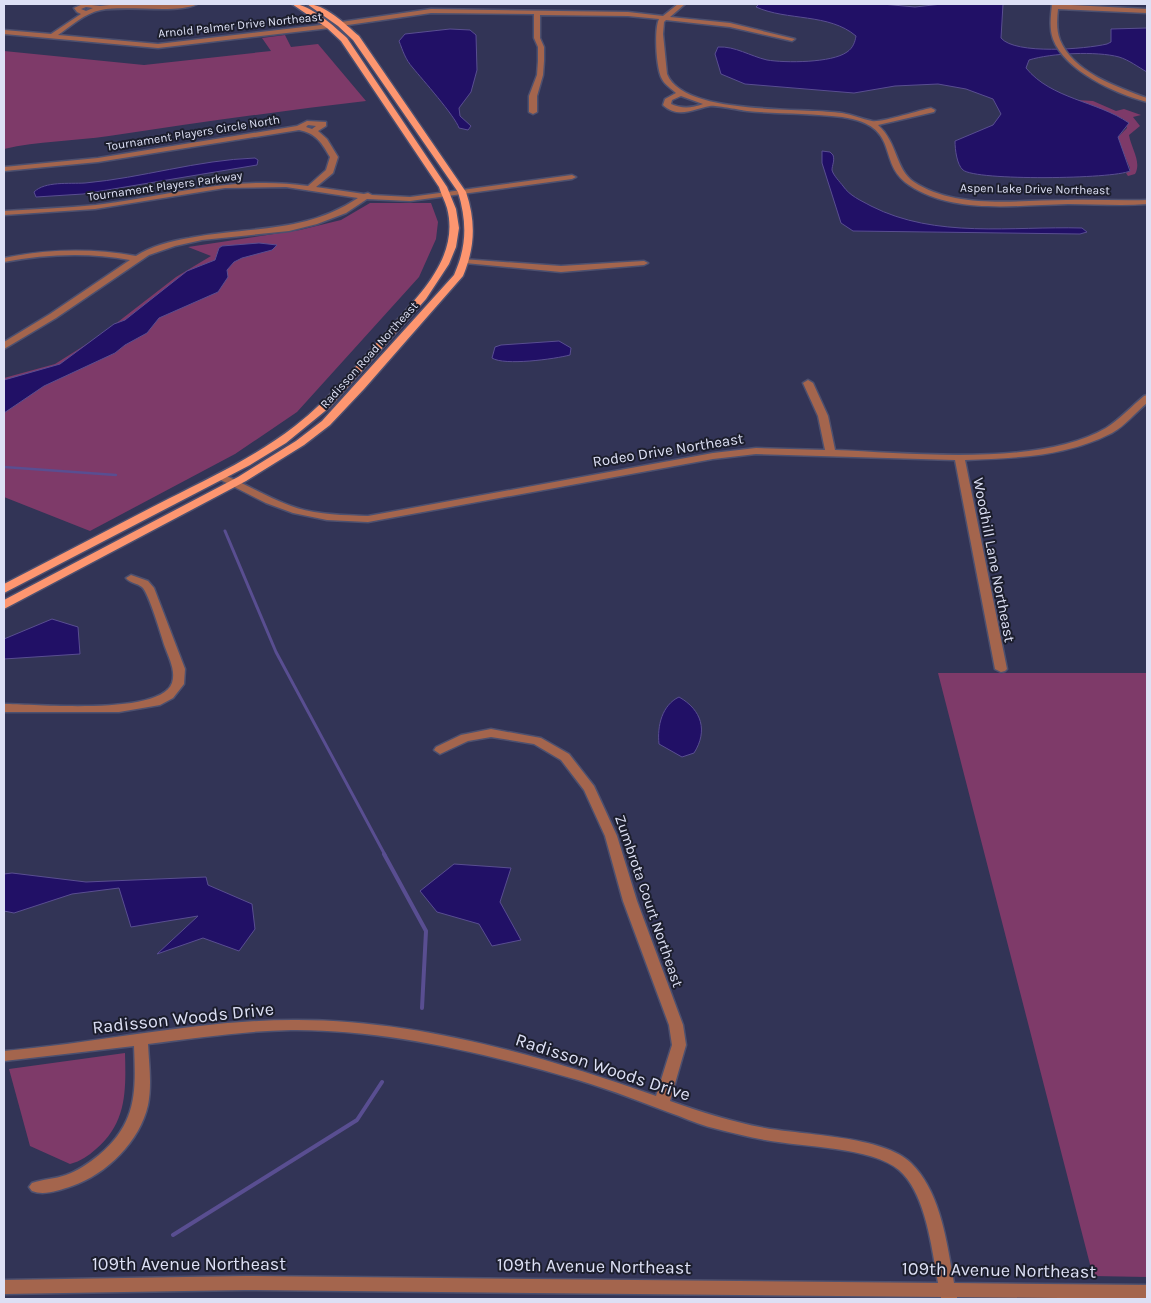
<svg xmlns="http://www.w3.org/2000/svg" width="1151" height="1303" viewBox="0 0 1151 1303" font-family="Karla,sans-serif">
	<rect width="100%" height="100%" fill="#323456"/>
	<path fill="#7e3a69" d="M 285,35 L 291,47 L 318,44 L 366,101 C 280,111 195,123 109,136 C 74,141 38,141 4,149 L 4,51 L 144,65 L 271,51 L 262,38 Z
		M 1077,100 L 1093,101 L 1116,111 L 1124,109 L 1141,115 L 1133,117 L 1140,126 L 1129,135 C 1131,148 1142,162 1135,174 L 1128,176 L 1126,173 L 1130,171 L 1130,168 L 1118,140 L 1118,137 L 1127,128 L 1123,119 Z
		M 370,203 L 431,203 L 438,222 L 436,239 L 419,277 L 297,412 L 235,454 L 90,531 L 4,497 L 4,378 L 55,364 L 101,335 L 176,277 L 211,256 L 188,247 L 300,230 L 341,220 Z
		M 938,673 L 1147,673 L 1147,1277 L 1093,1276 Z
		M 125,1053 C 126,1090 127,1123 96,1149 C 88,1156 81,1161 70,1164 L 30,1146 L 9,1069 Z"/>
	<path fill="#211066" stroke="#594e91" d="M 759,4 L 882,4 L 915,7 L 942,4 L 1003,4 L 1001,38 C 1015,55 1086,49 1107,44 L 1111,42 L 1111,29 L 1147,28 L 1147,72 C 1138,67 1129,60 1119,57 C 1097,51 1051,53 1029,60 L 1026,68 C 1051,99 1097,101 1129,123 L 1118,137 L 1130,171 C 1113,179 976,181 963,170 C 957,165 955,150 955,141 L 993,125 L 1001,114 L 993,99 L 966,89 L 938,84 L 895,86 L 854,93 L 745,84 L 721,74 L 715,54 L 718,47 C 735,46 750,56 767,60 C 785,63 832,63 847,52 C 853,48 855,42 856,36 C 829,13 787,21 756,7 Z
		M 450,29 L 470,30 L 476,35 L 477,70 L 471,92 L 459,108 L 460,116 L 471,126 L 468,130 L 459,128 C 455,116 422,79 413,68 C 405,59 403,51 399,41 L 405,34 Z
		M 822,151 L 830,152 L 833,155 C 835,161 832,165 832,170 C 833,175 840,182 843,186 C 850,196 860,200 871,206 C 936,239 1012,226 1082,228 L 1087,232 L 1080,234 L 853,231 L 841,223 L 822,163 Z
		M 255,158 L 258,160 L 257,165 L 83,194 L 36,197 L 34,192 C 45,181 69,184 85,183 C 142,178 197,160 255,158 Z
		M 259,243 L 277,245 L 272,250 L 242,258 L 234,262 L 227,270 L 228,277 L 218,292 L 159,318 L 147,333 L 125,345 L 115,353 L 44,386 L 4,413 L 4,380 L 60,364 L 114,324 L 125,320 L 187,271 L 215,260 L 219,248 L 222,246 Z
		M 559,341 L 571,348 L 570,355 C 555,359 504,366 492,358 L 495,347 L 501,345 Z
		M 52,619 L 78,627 L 80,654 L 4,659 L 4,639 Z
		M 679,697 C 702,710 708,731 694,753 L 682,757 L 659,744 C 657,726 662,705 679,697 Z
		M 454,864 L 511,868 L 500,902 L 521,940 L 492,946 L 479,924 L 437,912 L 420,891 Z
		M 12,873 L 86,882 L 206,877 L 208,885 L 252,904 L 255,929 L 239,951 L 203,938 L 157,954 L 198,916 L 131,927 L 119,888 L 72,894 L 14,913 L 4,911 L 4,874 Z"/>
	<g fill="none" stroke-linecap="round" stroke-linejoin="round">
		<path stroke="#594e91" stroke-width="2.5" d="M 4,467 L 116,475"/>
		<path stroke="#594e91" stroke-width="3" d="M 225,531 L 276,652 L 385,855"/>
		<path stroke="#594e91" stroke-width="4" d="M 384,854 L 426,931 L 422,1008
			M 173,1235 L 357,1120 L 382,1082"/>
		<defs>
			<path id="minor" d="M 83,4 L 100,6 L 119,4 L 197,4 C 180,14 126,5 101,10 C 85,13 71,26 58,35 L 158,44 L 330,24 L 333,26 L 330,28 L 158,48 L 4,34 L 4,30 L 51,34 L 81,14 L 77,12 L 74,8 ZM 86,7 L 93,8 L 86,11 L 81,9 Z
				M 678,4 L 685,4 L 670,17 L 730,23 L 795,39 L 792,41 L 730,27 L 666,20 L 664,22 L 663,34 L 667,74 C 684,116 802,107 842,113 C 853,115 862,119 872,121 C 880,123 920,110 931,108 L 935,110 L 934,112 L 878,125 C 898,143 895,169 914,182 C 957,210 1018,200 1067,200 C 1094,199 1120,201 1147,200 L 1147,204 C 1121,206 1094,204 1068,204 C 1017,205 954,215 909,185 C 875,162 903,126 842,117 C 810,113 778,114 747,111 C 739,110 715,105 710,106 C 693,109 679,119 663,105 L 665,99 L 676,93 C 672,89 665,85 662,79 C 656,69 654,29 659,19 L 628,16 L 540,15 L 540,38 L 544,47 L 544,61 L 543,75 L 537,96 L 537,112 L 533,114 L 529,112 L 529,96 L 537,75 L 538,61 L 538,47 L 534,38 L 534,14 L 431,13 L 341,26 L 338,24 L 341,22 L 431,9 L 628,12 L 663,16 ZM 681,96 L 703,104 C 692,108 682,109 671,104 L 672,100 Z
				M 1052,4 L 1147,9 L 1147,13 L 1058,9 C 1057,19 1056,30 1060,40 C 1073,72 1117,87 1147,98 L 1147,102 C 1116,94 1065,71 1053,39 C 1049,28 1051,15 1052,4 Z
				M 307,121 L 326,122 L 326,126 L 318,131 L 327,139 L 338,157 L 333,173 L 316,187 L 364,194 L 368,193 L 372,195 L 410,197 L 572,175 L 576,177 L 572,179 L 410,201 L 367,199 L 346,213 L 317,224 L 289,231 L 202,240 L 175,246 L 149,255 L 56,318 L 4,349 L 4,342 L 50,314 L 130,260 C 88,252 46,254 4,262 L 4,258 C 48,249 91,248 136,256 C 151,246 171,241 189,238 C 250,226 304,234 358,198 L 286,187 L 225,188 L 95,209 L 4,215 L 4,211 C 34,209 65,208 96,205 C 167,196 236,175 308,186 L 326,170 L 330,157 C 322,143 316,133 299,130 L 98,162 L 4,171 L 4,167 L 98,158 L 297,126 ZM 308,125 L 316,126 L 312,129 L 306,127 Z
				M 462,259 L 561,266 L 644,261 L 648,263 L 644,265 L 561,272 L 465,263 L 462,263 Z
				M 808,380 L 813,383 L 828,416 L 835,450 C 912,453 1039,467 1106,428 C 1119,420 1132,406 1144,396 L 1147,395 L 1147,403 C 1136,412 1125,426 1112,433 C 1066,457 1015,458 965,460 L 1007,669 L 1005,671 L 1001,672 L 995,669 L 955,460 L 756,454 L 713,459 L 368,522 L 327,520 L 293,513 L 266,503 L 215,477 L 216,475 L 224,475 C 246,484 268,498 291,506 C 315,515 342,515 368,516 L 713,453 L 756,448 L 825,450 L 818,416 L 803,383 Z
				M 131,575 L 148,581 L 154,588 L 185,669 L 184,684 L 173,698 L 160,705 L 119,712 L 4,712 L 4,704 C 35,704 160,716 172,683 C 176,671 169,658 165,647 C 161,635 149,593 142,587 C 137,583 130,583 126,578 Z
				M 491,729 L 541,738 L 569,754 L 594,786 L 617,836 L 637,901 L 683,1025 L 686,1045 L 670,1101 C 701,1112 732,1122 765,1128 C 803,1135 884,1136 911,1163 C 941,1192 947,1244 954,1283 L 1147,1285 L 1147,1299 L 957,1297 L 957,1299 L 941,1299 L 941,1297 L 245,1290 L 4,1294 L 4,1280 L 245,1276 L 938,1283 C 932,1250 926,1193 899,1170 C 872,1147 802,1147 765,1140 C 749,1137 733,1133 717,1129 C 704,1126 691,1121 679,1116 C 646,1104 612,1090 578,1080 C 488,1054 385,1029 291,1030 C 243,1031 196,1038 148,1044 C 149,1064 152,1085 148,1105 C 140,1141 107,1174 72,1186 C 60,1190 44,1196 32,1191 L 29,1187 L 32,1183 C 43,1179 55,1179 66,1175 C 78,1171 89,1163 99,1155 C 137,1123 136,1092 134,1046 L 4,1061 L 4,1051 C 100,1043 196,1020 293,1020 C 415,1019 542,1056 656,1096 L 672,1045 L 669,1025 L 623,901 L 605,836 L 584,790 L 561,760 L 534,744 L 491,737 L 468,741 L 440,754 L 434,750 L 436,747 L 461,735 Z"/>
			<path id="major" d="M 292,4 C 309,3 335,27 347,38 L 447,187 L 456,209 L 459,228 L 456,247 L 449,264 L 426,299 L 330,407 L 286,443 L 250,465 L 4,593 L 4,584 C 59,556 113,527 168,499 C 212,477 256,456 295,426 C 331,398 359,362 390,328 C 419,295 460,257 447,208 C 445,201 441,194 439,187 L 341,41 L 327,28 Z
				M 307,4 C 325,4 345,24 359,36 L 466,192 C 476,222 475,247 463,276 L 364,389 L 330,425 L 304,445 L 246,481 L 4,609 L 4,600 L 238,477 L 296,441 L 322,421 L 454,275 C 467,246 467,222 458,192 L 353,40 L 338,26 Z"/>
		</defs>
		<use href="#minor" stroke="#4d506f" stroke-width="3"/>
		<use href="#major" stroke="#4d506f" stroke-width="3"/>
		<use href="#minor" fill="#a4654d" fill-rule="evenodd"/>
		<use href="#major" fill="#fd9670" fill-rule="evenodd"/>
	</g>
	<g text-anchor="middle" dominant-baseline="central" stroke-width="4" stroke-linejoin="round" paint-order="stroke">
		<g font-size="12" fill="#dde0f5" stroke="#1c1e2d">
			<text transform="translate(240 25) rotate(-6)">Arnold Palmer Drive Northeast</text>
			<text transform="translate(193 133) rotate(-9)">Tournament Players Circle North</text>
			<text transform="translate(165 186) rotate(-8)">Tournament Players Parkway</text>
			<text transform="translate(1035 189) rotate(1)">Aspen Lake Drive Northeast</text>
			<text transform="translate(369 355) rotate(-48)">Radisson Road Northeast</text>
		</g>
		<g font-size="15" fill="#dde0f5" stroke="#1c1e2d">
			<text transform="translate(668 450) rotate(-9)">Rodeo Drive Northeast</text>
			<text transform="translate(994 560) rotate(79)">Woodhill Lane Northeast</text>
			<text transform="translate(649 901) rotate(71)">Zumbrota Court Northeast</text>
		</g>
		<g font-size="18" fill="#dde0f5" stroke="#1c1e2d">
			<text transform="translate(183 1018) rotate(-6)">Radisson Woods Drive</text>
			<text transform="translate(603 1067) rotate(18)">Radisson Woods Drive</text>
			<text x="189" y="1264">109th Avenue Northeast</text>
			<text transform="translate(594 1266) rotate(1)">109th Avenue Northeast</text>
			<text transform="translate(999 1270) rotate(1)">109th Avenue Northeast</text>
		</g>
	</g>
	<rect width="1151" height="1303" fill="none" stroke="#dde0f5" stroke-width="10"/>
</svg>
